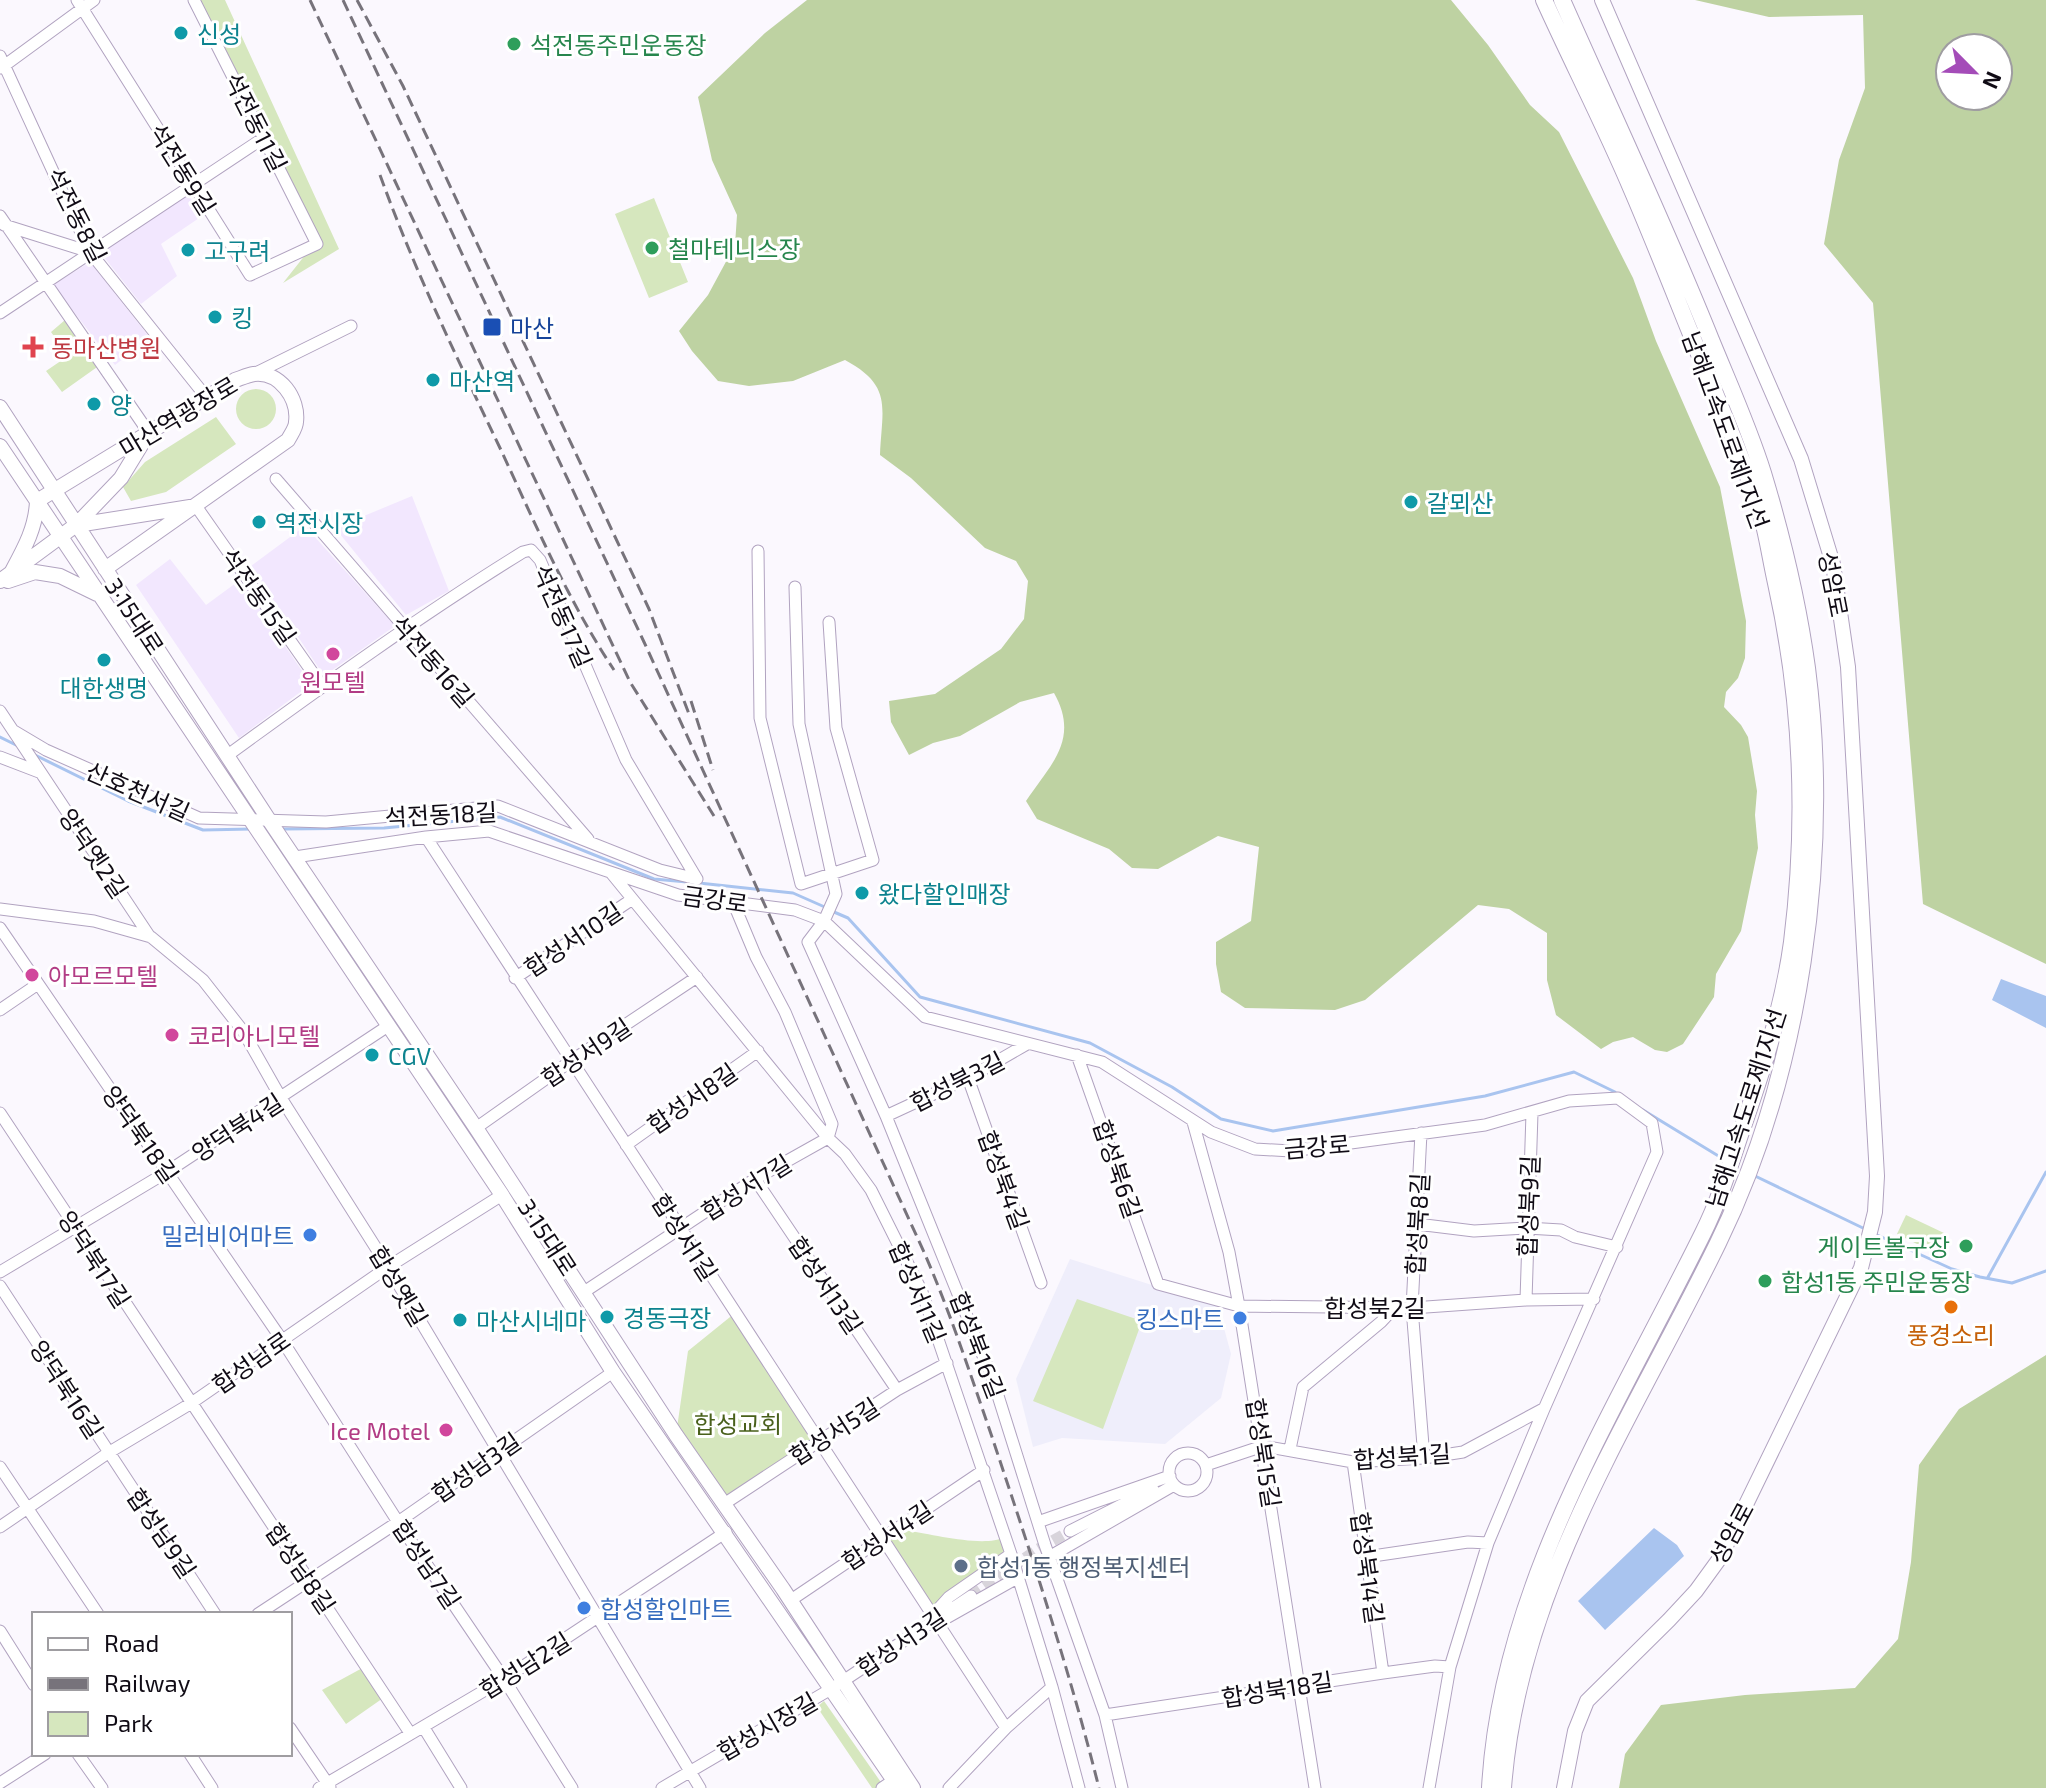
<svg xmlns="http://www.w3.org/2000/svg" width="2046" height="1788" viewBox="0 0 2046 1788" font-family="'Exo 2','Noto Sans KR',sans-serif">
	<rect width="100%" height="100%" fill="#fbf8fe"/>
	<path fill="#f2e7fe" d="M 188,194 L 202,216 L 161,244 L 177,276 L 141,304 L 100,252 Z
		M 90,262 L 150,338 L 115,365 L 53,285 Z
		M 412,496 L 449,591 L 406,615 L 335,528 Z
		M 305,526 L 395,626 L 324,676 L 251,566 Z
		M 170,559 L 206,605 L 240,580 L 311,684 L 239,738 L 136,585 Z"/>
	<path fill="#efeefb" d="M 1070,1259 L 1218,1306 L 1231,1354 L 1221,1398 L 1165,1444 L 1062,1438 L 1033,1447 L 1016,1379 Z"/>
	<path fill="#d6e7be" d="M 199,0 L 225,0 L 339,249 L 283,283 L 317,240 Z
		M 654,198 L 688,282 L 649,298 L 615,214 Z
		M 65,320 L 100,365 L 62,392 L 46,371 L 68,356 L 51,332 Z
		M236 409a20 20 0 1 1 40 0a20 20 0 1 1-40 0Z
		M 216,417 L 236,444 L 166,492 L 131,501 L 123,487 L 145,462 Z
		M 1906,1215 L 1944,1233 L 1935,1253 L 1897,1234 Z
		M 1077,1299 L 1142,1321 L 1103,1429 L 1033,1401 Z
		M 735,1313 L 819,1441 L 724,1504 L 676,1435 L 688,1351 Z
		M 902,1524 L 909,1531 C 932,1534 985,1548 1004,1537 L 1011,1554 L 949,1597 L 937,1618 L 883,1537 Z
		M 366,1666 L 386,1696 L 346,1724 L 322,1690 Z
		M 824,1701 L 885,1788 L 872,1788 L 817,1707 Z"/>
	<path fill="#bed2a2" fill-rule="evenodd" d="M 807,0 L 1451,0 L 1488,45 L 1530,105 L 1559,132 L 1633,278 L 1656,341 L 1720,487 L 1746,621 L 1745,658 L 1738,678 L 1726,692 L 1724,707 L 1741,725 L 1748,737 L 1757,791 L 1755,815 L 1758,848 L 1741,931 L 1716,974 L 1714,997 L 1683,1044 L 1667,1052 L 1655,1050 L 1633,1037 L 1613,1042 L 1601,1049 L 1556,1015 L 1547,980 L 1547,933 L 1509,909 L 1478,905 L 1365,1000 L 1335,1010 L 1245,1008 L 1221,992 L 1216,964 L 1216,942 L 1251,921 L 1259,847 L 1218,836 L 1158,869 L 1132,868 L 1109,849 L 1037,819 L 1026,801 C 1051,764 1080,739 1054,693 L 1020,702 L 960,736 L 933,743 L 909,755 L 891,722 L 889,701 L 935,694 L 1001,649 L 1024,619 L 1028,581 L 1016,561 L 985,548 L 911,478 L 880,455 C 882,407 893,386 845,360 L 793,381 L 749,386 L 718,381 L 692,351 L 679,331 L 708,295 L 735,245 L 737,215 L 712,160 L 698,97 L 765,33 Z
		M 1695,0 L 2046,0 L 2046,964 L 1923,904 L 1873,303 L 1824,244 L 1839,160 L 1865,88 L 1863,15 L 1769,17 ZM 1950,48 L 1998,48 L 1998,96 L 1950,96 Z
		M 2046,1355 L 2046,1788 L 1619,1788 L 1625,1754 L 1661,1705 L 1745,1695 L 1855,1688 L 1898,1639 L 1911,1562 L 1919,1465 L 1959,1409 Z"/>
	<path fill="#a9c4ef" d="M 2001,979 L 2046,996 L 2046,1028 L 1992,1000 Z
		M 1654,1528 L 1677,1545 L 1684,1556 L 1605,1630 L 1578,1601 Z"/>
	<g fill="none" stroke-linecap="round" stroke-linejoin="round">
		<path stroke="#a9c4ef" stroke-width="3" d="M 0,737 L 18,746
			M 35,755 L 128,801 L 203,830 L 251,829
			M 283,829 L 384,828 L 500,817 L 654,879 L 687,882
			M 699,883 L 793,893 L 827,908
			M 834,912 L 848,918 L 920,997 L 1090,1043 L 1172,1087 L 1221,1119 L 1273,1131 L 1485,1096 L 1574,1072 L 1615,1092
			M 1643,1110 L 1725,1160
			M 1753,1175 L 1865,1229
			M 1875,1234 L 1952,1269 L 1980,1277 L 2012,1283 L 2046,1271
			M 1988,1277 L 2046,1172"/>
		<path stroke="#d8d4db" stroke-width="11" stroke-dasharray="11 5.5" stroke-linecap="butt" d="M 971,1596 L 1038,1549 L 1070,1531"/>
		<defs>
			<path id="minor" d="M 77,0 L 250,275 L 317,244 L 194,0
				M 0,56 L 90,252 L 207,398
				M 1,68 L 94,0
				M 0,216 L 149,433
				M 4,225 L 90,252
				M 0,313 L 265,137
				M 256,373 L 351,326
				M 276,479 L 588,839
				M 196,506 L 322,686
				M 758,551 L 760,718 L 801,884 L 873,860 L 836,728 L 829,622
				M 795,587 L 799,724 L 836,894 L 824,921 L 808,942 L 886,1116 L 994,1383 L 1045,1545 L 1105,1715 L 1122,1788
				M 0,711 L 150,937
				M 14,731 L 46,750 L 199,818 L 326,822 L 498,806 L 660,870 L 697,879
				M 228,755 C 324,685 421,615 523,552 L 531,550 L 540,560 L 626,760 L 697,879
				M 0,757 L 39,772
				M 426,837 L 1006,1728
				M 295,857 L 426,837 L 489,831 L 678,895 L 795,910 L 824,921 L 925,1017 L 1102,1062 L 1211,1132 L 1255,1149 L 1291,1151 L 1485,1125 L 1569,1101 L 1618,1098 L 1652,1123 L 1657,1152 L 1544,1409 L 1488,1543 L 1450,1667 L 1429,1788
				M 612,874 L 828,1138 L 845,1154 L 871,1190 L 922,1292 L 1011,1554 L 1052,1687 L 1079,1788
				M 0,909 L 94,921 L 151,937 L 203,980 L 243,1031 L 281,1098 L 388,1267 L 700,1788
				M 0,928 L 282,1340 L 398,1522 L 504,1679 L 572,1788
				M 515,978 L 631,900
				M 0,1010 L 38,984
				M 1077,1055 L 1158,1284 L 1239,1306 L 1412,1308 L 1526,1300 L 1594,1299
				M 968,1078 L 1041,1283
				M 0,1113 L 410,1733
				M 886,1116 L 968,1078 L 1027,1044
				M 1193,1122 L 1229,1252 L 1239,1306 L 1315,1788
				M 476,1128 L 571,1061 L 697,977
				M 1421,1133 L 1412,1308 L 1424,1458
				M 626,1145 L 758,1051
				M 755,1179 L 897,1390
				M 1417,1224 L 1474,1231 L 1527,1228 L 1561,1230 L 1575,1237 L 1617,1247
				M 0,1272 L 167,1172 L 388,1026
				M 0,1286 L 215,1614
				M 584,1292 L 755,1179 L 828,1138 L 832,1124 L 785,1012 L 756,957 L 733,902
				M 1526,1300 L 1532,1113
				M 1290,1449 L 1303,1387 L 1381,1322 L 1394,1308
				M1169 1472a19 19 0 1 1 38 0a19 19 0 1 1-38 0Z
				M 1353,1462 L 1383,1673
				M 1206,1465 L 1263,1446 L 1353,1462 L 1424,1458 L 1463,1452 L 1543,1409
				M 0,1467 L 98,1614
				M 724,1504 L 897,1390 L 947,1363
				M 1038,1522 L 1170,1476
				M 0,1527 L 108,1453 L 190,1404 L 388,1267 L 502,1195
				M 1070,1531 L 1153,1489
				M 1011,1554 L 949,1597 L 939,1608 L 941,1615 L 948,1617 L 1017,1578
				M 1049,1557 L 1174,1485
				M 1366,1557 L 1468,1542 L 1488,1543
				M 791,1600 L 984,1470
				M 258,1614 L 398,1522 L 613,1372
				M 0,1631 L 34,1685
				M 1105,1715 L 1383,1673 L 1435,1666 L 1450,1667
				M 290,1728 L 330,1787
				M 424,1728 L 461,1788
				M 78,1754 L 102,1788
				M 190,1754 L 212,1788
				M 0,1783 L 45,1754
				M 319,1788 L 504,1679 L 726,1532
				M 662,1788 L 831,1689 L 971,1596
				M 882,1788 L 894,1780
				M 949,1788 L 1006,1728 L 1052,1687"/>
			<path id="major" d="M 0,407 L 269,820 L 476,1128 L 676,1435 L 783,1589 L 913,1788
				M 0,446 L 502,1195 L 613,1372 L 899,1788
				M 77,525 L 190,507
				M 11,573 C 24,549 36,528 37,501 L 235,380 C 241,378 248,375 254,374 C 280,371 299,399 296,422 C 296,428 291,434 288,440 L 105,569
				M 0,581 L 76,525 L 121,478 L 146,437
				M 8,581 L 35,572 L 60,576 L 97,594
				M 1564,1788 L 1575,1731 L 1587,1701 L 1669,1620 L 1696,1591 L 1720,1558 L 1861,1268 L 1875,1212 L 1877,1176 L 1848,667 L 1833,564 L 1801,459 L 1602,0"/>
			<path id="highway" d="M 1490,1788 C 1501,1585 1616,1410 1703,1233 C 1719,1201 1729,1168 1740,1135 C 1762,1072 1783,1008 1792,942 C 1807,822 1802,700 1776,583 C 1771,561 1768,539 1762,517 C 1746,466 1724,416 1704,366 C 1680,308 1657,248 1632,190 C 1605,126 1573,64 1544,0
				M 1503,1788 C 1518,1586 1632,1420 1718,1243 C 1801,1073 1831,855 1807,668 C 1798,602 1782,536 1763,473 C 1749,428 1729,384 1711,340 C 1665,225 1612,113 1562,0"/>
		</defs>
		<use href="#minor" stroke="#b1a3c0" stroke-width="13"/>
		<use href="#major" stroke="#b1a3c0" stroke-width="16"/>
		<use href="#highway" stroke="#b1a3c0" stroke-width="18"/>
		<use href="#minor" stroke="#fff" stroke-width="11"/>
		<use href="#major" stroke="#fff" stroke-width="14"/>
		<use href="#highway" stroke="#fff" stroke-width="16"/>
		<path stroke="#77737b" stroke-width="3" stroke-dasharray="12 6" stroke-linecap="butt" d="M 310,0 L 630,682 L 714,816
			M 343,0 L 644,642 L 924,1252 C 950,1312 970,1373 991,1434 C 1030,1551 1069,1668 1099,1788
			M 357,0 L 403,86 L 649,609 L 689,714
			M 380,175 C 414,269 457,358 500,448 C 535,523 568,601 614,670
			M 691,701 L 713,770"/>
	</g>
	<g fill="#0f9aa8" stroke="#fff" stroke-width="3">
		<circle cx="181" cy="33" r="8"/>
		<circle cx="188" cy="250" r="8"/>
		<circle cx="215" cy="317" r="8"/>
		<circle cx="433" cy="380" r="8"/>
		<circle cx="94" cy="404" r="8"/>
		<circle cx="1411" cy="502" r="8"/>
		<circle cx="259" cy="522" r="8"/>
		<circle cx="104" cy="660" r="8"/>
		<circle cx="862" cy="893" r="8"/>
		<circle cx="372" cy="1055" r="8"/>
		<circle cx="607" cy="1317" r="8"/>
		<circle cx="460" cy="1320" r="8"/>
	</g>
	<g fill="#2e9e5b" stroke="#fff" stroke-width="3">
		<circle cx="514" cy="44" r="8"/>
		<circle cx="652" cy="248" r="8"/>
		<circle cx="1966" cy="1246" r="8"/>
		<circle cx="1765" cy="1281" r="8"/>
	</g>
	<rect fill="#1a4fb4" stroke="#fff" stroke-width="3" x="482" y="317" width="20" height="20" rx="4"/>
	<path fill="#e0444e" stroke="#fff" stroke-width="3" d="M29 335h8v8h8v8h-8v8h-8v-8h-8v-8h8z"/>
	<g fill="#d1479c" stroke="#fff" stroke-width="3">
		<circle cx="333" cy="654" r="8"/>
		<circle cx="32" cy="975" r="8"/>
		<circle cx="172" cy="1035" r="8"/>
		<circle cx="446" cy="1430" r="8"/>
	</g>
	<g fill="#3f7fe0" stroke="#fff" stroke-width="3">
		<circle cx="310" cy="1235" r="8"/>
		<circle cx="1240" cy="1318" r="8"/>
		<circle cx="584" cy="1608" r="8"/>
	</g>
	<circle fill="#e8710a" stroke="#fff" stroke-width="3" cx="1951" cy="1307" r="8"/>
	<circle fill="#5c6f8a" stroke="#fff" stroke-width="3" cx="961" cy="1566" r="8"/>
	<g text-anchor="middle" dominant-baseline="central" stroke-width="6" stroke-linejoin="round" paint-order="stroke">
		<g font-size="24" fill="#0d838f" stroke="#fff" text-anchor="start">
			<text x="197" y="33">신성</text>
			<text x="204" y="250">고구려</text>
			<text x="231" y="317">킹</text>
			<text x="449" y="380">마산역</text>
			<text x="110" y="404">양</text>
			<text x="1427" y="502">갈뫼산</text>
			<text x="275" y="522">역전시장</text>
			<text x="104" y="687" text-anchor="middle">대한생명</text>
			<text x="878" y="893">왔다할인매장</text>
			<text x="388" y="1055">CGV</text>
			<text x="623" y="1317">경동극장</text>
			<text x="476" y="1320">마산시네마</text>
		</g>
		<g font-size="24" fill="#27864d" stroke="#fff" text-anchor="start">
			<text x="530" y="44">석전동주민운동장</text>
			<text x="668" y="248">철마테니스장</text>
			<text x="1950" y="1246" text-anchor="end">게이트볼구장</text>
			<text x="1781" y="1281">합성1동 주민운동장</text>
		</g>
		<g font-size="24" fill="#100b15" stroke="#fff">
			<text transform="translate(256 122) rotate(63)">석전동11길</text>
			<text transform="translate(183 169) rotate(58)">석전동9길</text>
			<text transform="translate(77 215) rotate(63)">석전동8길</text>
			<text transform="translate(178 416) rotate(-31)">마산역광장로</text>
			<text transform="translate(1726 430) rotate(70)">남해고속도로제1지선</text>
			<text transform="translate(1834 584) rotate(79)">성암로</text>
			<text transform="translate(259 596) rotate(55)">석전동15길</text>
			<text transform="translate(135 616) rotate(57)">3·15대로</text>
			<text transform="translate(563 616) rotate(66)">석전동17길</text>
			<text transform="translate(433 661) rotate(49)">석전동16길</text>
			<text transform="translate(138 791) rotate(24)">산호천서길</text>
			<text transform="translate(441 814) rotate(-3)">석전동18길</text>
			<text transform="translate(94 853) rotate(56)">양덕옛2길</text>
			<text transform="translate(715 899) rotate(8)">금강로</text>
			<text transform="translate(573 939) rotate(-34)">합성서10길</text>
			<text transform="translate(586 1052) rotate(-34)">합성서9길</text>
			<text transform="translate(957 1081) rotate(-27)">합성북3길</text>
			<text transform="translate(692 1098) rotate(-35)">합성서8길</text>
			<text transform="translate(1745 1108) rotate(-72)">남해고속도로제1지선</text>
			<text transform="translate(237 1127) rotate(-33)">양덕북4길</text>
			<text transform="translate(141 1134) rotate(55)">양덕북18길</text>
			<text transform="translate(1317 1146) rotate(-5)">금강로</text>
			<text transform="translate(1118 1169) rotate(71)">합성북6길</text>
			<text transform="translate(1004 1180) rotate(70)">합성북4길</text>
			<text transform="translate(746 1187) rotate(-32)">합성서7길</text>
			<text transform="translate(1528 1206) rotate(-88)">합성북9길</text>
			<text transform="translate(1417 1224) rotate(-87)">합성북8길</text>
			<text transform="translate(548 1237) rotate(57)">3·15대로</text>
			<text transform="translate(685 1237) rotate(57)">합성서1길</text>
			<text transform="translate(95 1259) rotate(57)">양덕북17길</text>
			<text transform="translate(826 1285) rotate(56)">합성서13길</text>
			<text transform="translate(399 1286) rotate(59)">합성옛길</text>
			<text transform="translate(918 1292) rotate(67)">합성서11길</text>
			<text x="1375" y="1307">합성북2길</text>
			<text transform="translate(978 1345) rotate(69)">합성북16길</text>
			<text transform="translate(251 1362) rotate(-35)">합성남로</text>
			<text transform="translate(67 1389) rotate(57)">양덕북16길</text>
			<text transform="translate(834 1431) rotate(-33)">합성서5길</text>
			<text transform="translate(1264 1453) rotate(81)">합성북15길</text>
			<text transform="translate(1402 1456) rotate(-4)">합성북1길</text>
			<text transform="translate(476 1467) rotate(-35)">합성남3길</text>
			<text transform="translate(162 1533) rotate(56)">합성남9길</text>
			<text transform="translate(1731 1533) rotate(-62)">성암로</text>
			<text transform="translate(887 1535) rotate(-34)">합성서4길</text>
			<text transform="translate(427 1564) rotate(56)">합성남7길</text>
			<text transform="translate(301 1568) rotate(56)">합성남8길</text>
			<text transform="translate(1368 1568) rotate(82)">합성북14길</text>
			<text transform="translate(901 1642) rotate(-34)">합성서3길</text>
			<text transform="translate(525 1665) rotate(-32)">합성남2길</text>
			<text transform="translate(1277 1689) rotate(-9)">합성북18길</text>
			<text transform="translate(767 1726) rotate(-30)">합성시장길</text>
		</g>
		<g font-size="24" fill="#164399" stroke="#fff" text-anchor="start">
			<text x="510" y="327">마산</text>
		</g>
		<g font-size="24" fill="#be3a42" stroke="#fff" text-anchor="start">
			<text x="51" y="347">동마산병원</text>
		</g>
		<g font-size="24" fill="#b23c85" stroke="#fff" text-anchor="start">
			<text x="333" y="681" text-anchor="middle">원모텔</text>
			<text x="48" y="975">아모르모텔</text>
			<text x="188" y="1035">코리아니모텔</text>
			<text x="430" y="1430" text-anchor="end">Ice Motel</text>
		</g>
		<g font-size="24" fill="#366cbe" stroke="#fff" text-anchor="end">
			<text x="294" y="1235">밀러비어마트</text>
			<text x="1224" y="1318">킹스마트</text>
			<text x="600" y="1608" text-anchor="start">합성할인마트</text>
		</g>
		<g font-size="24" fill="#c56008" stroke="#fff">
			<text x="1951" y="1334">풍경소리</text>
		</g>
		<g font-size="24" fill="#49601b" stroke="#fff">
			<text x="738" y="1423">합성교회</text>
		</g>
		<g font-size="24" fill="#4e5e75" stroke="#fff" text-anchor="start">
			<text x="977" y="1566">합성1동 행정복지센터</text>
		</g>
	</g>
	<rect x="32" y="1612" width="260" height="144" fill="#ffffff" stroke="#9f9da1" stroke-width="2"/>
	<rect x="48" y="1638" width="40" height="12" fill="#ffffff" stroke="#9f9da1" stroke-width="2"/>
	<text x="104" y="1652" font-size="24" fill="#100b15">Road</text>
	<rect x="48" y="1678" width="40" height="12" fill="#77737b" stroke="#9f9da1" stroke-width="2"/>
	<text x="104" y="1692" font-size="24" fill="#100b15">Railway</text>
	<rect x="48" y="1712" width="40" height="24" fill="#d6e7be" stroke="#9f9da1" stroke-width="2"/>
	<text x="104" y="1732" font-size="24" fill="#100b15">Park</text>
	<g transform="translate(1974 72) rotate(114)"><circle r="38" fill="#ffffff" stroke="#9f9da1" stroke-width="2"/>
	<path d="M0-6L14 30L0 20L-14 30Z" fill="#a44cb8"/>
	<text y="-12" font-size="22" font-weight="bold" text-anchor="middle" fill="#100b15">N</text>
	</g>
</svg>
